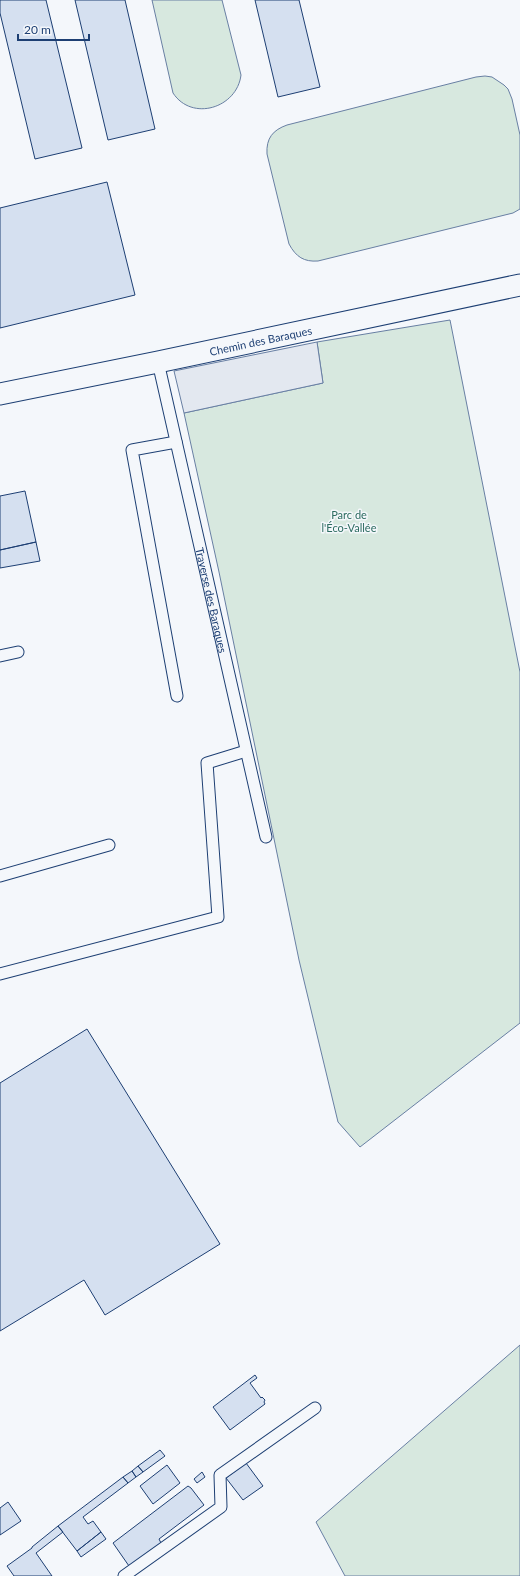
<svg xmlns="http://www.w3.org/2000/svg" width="520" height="1576" viewBox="0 0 520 1576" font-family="Lato,sans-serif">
	<rect width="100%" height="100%" fill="#f4f7fb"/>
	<path fill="#d7e8df" stroke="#687fa3" d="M 152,0 L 222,0 L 241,75 C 237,108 192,122 173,93 Z
		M 485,76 L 492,77 L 504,85 L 508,89 L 512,99 L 520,135 L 520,209 L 513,213 L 318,261 C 304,262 296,257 289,244 L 267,154 C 266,138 273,130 287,125 L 476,77 Z
		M 450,320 L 520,672 L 520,1023 L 360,1147 L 338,1122 L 299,960 L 219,572 L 184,413 L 323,383 L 317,342 Z
		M 520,1345 L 520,1576 L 345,1576 L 316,1522 Z"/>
	<path fill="#e3e8f0" stroke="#687fa3" d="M 317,342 L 323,383 L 184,413 L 174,371 Z"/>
	<path fill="#d5e0f0" stroke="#1d3f73" d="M 0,0 L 46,0 L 82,148 L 35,159 L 0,13 Z
		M 75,0 L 125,0 L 155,129 L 108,140 Z
		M 255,0 L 299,0 L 320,87 L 278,97 Z
		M 107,182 L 135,295 L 0,328 L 0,208 Z
		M 25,491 L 36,542 L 0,550 L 0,496 Z
		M 36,542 L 40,561 L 0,568 L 0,550 Z
		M 87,1029 L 220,1244 L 105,1315 L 84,1280 L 0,1331 L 0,1083 Z
		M 255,1375 L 257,1378 L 250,1383 L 261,1398 L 262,1397 L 265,1400 L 264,1402 L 265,1404 L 230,1430 L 213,1407 Z
		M 160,1450 L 165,1456 L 143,1472 L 138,1466 Z
		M 246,1463 L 263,1486 L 243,1500 L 226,1478 Z
		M 167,1465 L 180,1483 L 153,1504 L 140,1486 Z
		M 138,1466 L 143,1472 L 136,1477 L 132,1471 Z
		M 132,1471 L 136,1477 L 128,1483 L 123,1477 Z
		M 202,1472 L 205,1477 L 197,1483 L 194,1479 Z
		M 123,1477 L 128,1483 L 83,1517 L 88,1524 L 93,1521 L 101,1532 L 77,1551 L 58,1526 Z
		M 188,1486 L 191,1488 L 204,1505 L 159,1539 L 162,1545 L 129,1566 L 113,1543 Z
		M 8,1502 L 21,1521 L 0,1535 L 0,1508 Z
		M 58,1526 L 63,1532 L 36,1553 L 52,1576 L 14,1576 L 7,1566 L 32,1548 L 32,1547 Z
		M 101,1532 L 106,1539 L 81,1557 L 77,1551 Z"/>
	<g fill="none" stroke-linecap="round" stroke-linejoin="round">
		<defs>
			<g id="lane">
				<path id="s1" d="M 158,362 L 266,837"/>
				<path d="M 176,442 L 132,450 L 177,696"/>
				<path d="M 0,656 L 18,652"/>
				<path d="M 0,876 L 109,845"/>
				<path d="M 0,974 L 218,917 L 207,763 L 246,751"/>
				<path d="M 124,1576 L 221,1507 L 220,1475 L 315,1408"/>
			</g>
			<g id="street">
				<path id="s2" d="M 0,394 L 158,362 L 520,285"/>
			</g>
		</defs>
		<use href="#lane" stroke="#1d3f73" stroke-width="13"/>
		<use href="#street" stroke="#1d3f73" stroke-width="23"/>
		<use href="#lane" stroke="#f4f7fb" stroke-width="11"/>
		<use href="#street" stroke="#f4f7fb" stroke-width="21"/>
	</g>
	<g text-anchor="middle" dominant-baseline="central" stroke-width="3" stroke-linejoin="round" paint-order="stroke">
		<g font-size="11" fill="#1d3f73" stroke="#f4f7fb">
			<text stroke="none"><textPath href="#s2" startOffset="266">Chemin des Baraques</textPath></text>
			<text stroke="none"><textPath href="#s1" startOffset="244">Traverse des Baraques</textPath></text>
		</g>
		<g font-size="11" fill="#2c6c60" stroke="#f4f7fb">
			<text x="349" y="514">Parc de<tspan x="349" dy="13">l'Éco-Vallée</tspan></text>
		</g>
	</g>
	<path d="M18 34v6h71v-6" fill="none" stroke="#1d3f73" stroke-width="2"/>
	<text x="24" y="34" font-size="12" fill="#1d3f73" stroke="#f4f7fb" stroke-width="3" paint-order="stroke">20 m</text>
</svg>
